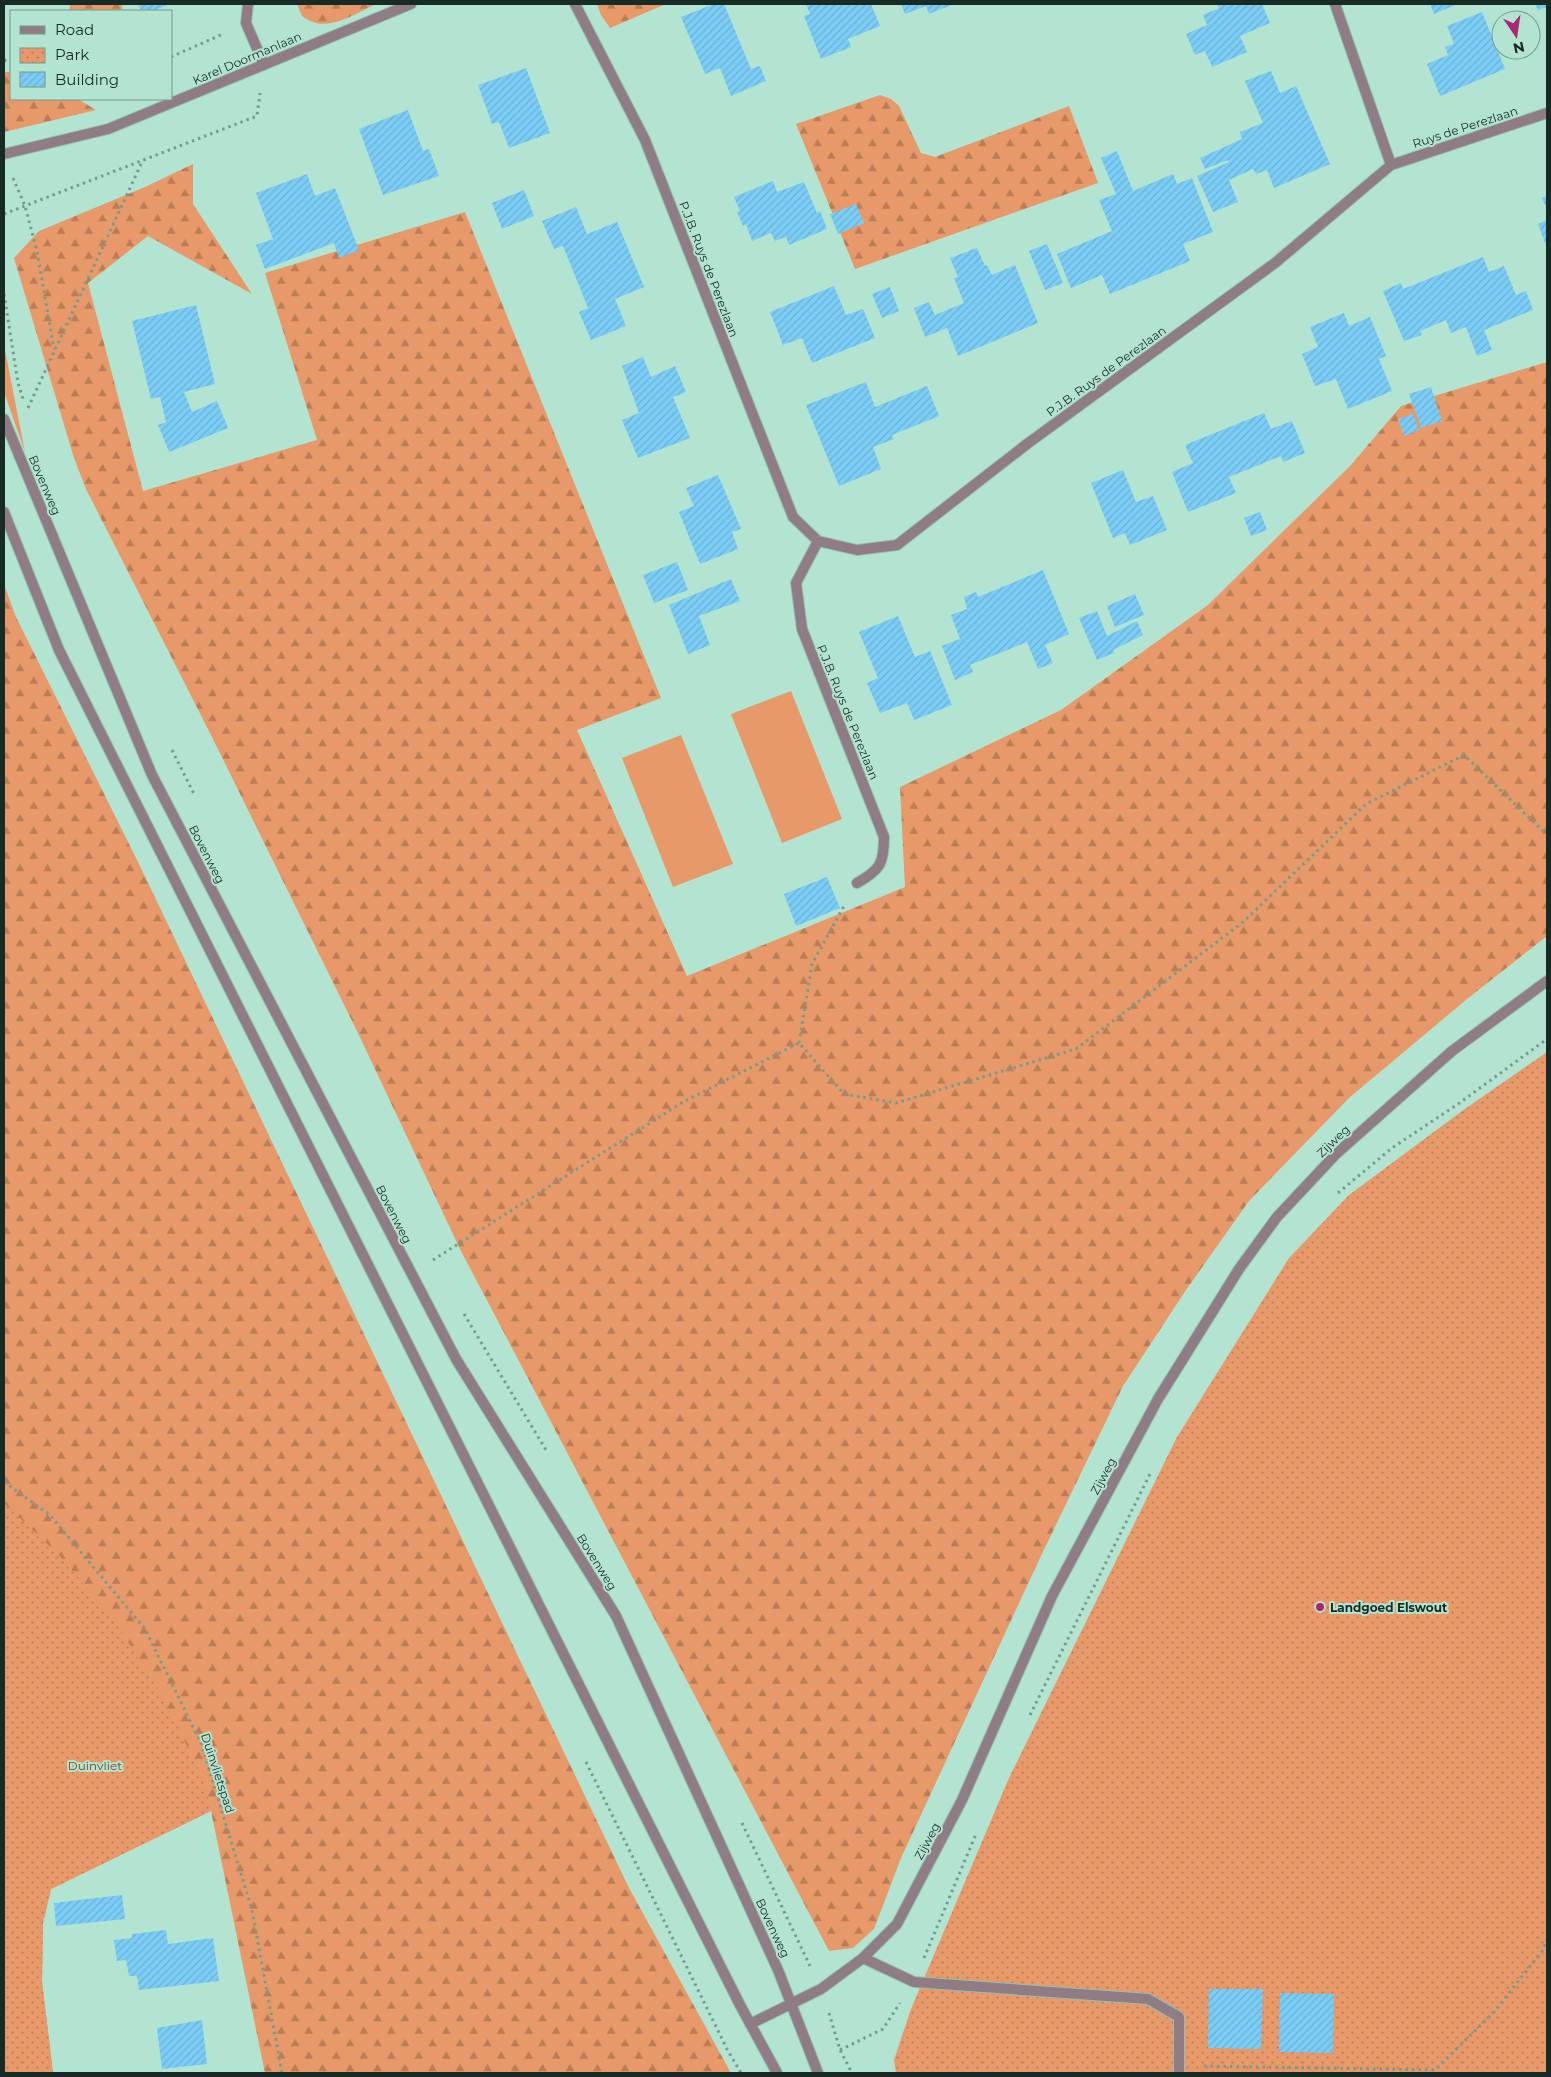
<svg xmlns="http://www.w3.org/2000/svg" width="1551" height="2077" viewBox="0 0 1551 2077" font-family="Montserrat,sans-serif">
	<defs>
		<pattern id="forest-firs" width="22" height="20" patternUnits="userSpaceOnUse" patternTransform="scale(1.25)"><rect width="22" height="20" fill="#e89969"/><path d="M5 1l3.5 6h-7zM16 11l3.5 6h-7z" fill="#bb7d56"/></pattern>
		<pattern id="park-dots" width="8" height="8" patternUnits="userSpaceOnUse" patternTransform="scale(1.25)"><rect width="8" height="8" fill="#e89969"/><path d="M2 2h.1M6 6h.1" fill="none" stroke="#bb7d56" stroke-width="1.8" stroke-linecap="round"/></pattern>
		<pattern id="building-hatch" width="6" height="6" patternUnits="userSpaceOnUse" patternTransform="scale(1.25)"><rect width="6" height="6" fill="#7ccdf6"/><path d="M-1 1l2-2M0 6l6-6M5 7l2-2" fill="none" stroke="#6ab0d3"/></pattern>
	</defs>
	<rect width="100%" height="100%" fill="#b3e4d2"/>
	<path fill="#e89969" d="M 4,345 L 25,452 L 4,392 Z
		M 791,691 L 842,819 L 782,843 L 731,714 Z
		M 681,735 L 733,864 L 673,887 L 622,758 Z"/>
	<path fill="url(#forest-firs)" d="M 70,4 L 121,4 L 123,11 L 69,11 Z
		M 297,4 L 376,4 C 352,15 326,35 302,16 Z
		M 597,4 L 666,4 L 610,28 L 601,15 Z
		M 4,72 L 11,72 L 11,99 L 78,99 L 96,110 L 4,132 Z
		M 880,95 L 891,99 L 899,106 L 921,153 L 935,157 L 1069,106 L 1098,183 L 855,269 L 796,124 Z
		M 193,164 L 193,204 L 252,294 L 148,236 L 88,283 L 143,491 L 317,440 L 265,273 L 465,212 L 661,698 L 577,730 L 687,976 L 905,887 L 900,787 L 1061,710 L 1208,605 L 1351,465 L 1401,406 L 1547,362 L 1547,936 L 1467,999 L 1349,1098 L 1249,1201 L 1186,1290 L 1123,1386 L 1039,1560 L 901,1858 L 874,1929 L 853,1948 L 829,1951 L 460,1249 L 357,1031 L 213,739 L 86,489 L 74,458 L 14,258 L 39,231 L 145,187 Z
		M 4,584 L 16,617 L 139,864 L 629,1888 L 731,2073 L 265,2073 L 211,1811 L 51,1889 L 43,1923 L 42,1982 L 53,2073 L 4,2073 Z"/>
	<path fill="url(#park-dots)" d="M 1547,1052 L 1547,2073 L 896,2073 L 894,2060 L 911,2009 L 1009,1778 L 1177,1437 L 1289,1258 L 1349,1195 L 1462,1111 Z
		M 4,1503 L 58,1554 L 113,1618 L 163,1697 L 202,1776 L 211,1811 L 51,1889 L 43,1923 L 42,1982 L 53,2073 L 4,2073 Z"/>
	<path fill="url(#building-hatch)" d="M 138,4 L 170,4 L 153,11 L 141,11 Z
		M 714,4 L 724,4 L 751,69 L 760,66 L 766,81 L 731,96 L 720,68 L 705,74 L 681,17 Z
		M 806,4 L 871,4 L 880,26 L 848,39 L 851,47 L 821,59 L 804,16 L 810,14 Z
		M 901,4 L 954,4 L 929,14 L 926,6 L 905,14 Z
		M 1217,4 L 1262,4 L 1270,23 L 1240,36 L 1247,52 L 1212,67 L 1205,51 L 1195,55 L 1186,34 L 1207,25 L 1203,15 L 1219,8 Z
		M 1430,4 L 1458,4 L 1434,14 Z
		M 1535,4 L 1547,4 L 1547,7 L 1538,10 Z
		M 1482,12 L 1505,69 L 1440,96 L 1427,64 L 1448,55 L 1445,47 L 1454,44 L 1447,26 Z
		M 526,68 L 550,133 L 509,148 L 499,122 L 492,124 L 478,85 Z
		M 1271,71 L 1280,93 L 1296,86 L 1330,164 L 1274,188 L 1267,170 L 1256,174 L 1253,169 L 1229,180 L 1238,202 L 1213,212 L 1197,176 L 1229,162 L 1228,160 L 1205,169 L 1200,158 L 1242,139 L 1240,132 L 1263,123 L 1245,81 Z
		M 408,110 L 423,151 L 429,149 L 439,176 L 383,195 L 359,129 Z
		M 1117,151 L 1133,191 L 1173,174 L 1177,184 L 1192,178 L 1213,232 L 1183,244 L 1190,261 L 1110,294 L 1102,275 L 1071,288 L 1057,254 L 1112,231 L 1099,200 L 1116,194 L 1101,158 Z
		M 307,174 L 315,196 L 335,188 L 359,250 L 339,258 L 334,243 L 265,269 L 256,245 L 273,239 L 256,193 Z
		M 773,181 L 777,192 L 804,182 L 817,213 L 820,211 L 827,229 L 789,245 L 786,237 L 775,241 L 771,233 L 752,241 L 746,224 L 743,226 L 737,212 L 740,211 L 734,197 Z
		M 524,190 L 534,216 L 502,229 L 492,203 Z
		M 1547,196 L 1547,210 L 1542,198 Z
		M 856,204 L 864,223 L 838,234 L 830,214 Z
		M 576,207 L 587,234 L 617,222 L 644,287 L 615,299 L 626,326 L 591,340 L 579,312 L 588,308 L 563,246 L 554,249 L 542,221 Z
		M 1547,220 L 1547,248 L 1538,224 Z
		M 1047,244 L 1063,283 L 1045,290 L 1029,251 Z
		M 977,248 L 985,266 L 987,265 L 992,275 L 1015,265 L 1038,323 L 958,356 L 947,328 L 925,337 L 914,308 L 929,302 L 935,315 L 964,303 L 954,278 L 958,277 L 950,258 Z
		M 1483,257 L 1489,272 L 1504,266 L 1516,295 L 1526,291 L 1533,310 L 1484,330 L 1492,350 L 1477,356 L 1466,327 L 1451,333 L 1446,320 L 1420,331 L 1422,335 L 1404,341 L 1383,291 L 1401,283 L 1403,289 Z
		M 834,286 L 846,315 L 863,309 L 875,338 L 812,363 L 802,338 L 783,345 L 770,312 Z
		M 890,287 L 899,311 L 882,318 L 872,294 Z
		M 196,305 L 215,384 L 184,392 L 192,412 L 217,401 L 228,428 L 169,452 L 158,425 L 166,422 L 160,397 L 151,399 L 132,321 Z
		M 1344,313 L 1349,326 L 1370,317 L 1386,356 L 1379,359 L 1392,391 L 1348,409 L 1336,379 L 1315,386 L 1302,354 L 1318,347 L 1310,327 Z
		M 643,357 L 651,377 L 675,366 L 686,392 L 673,397 L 690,438 L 638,458 L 622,420 L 639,413 L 622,366 Z
		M 866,382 L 875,407 L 927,386 L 939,416 L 892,435 L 894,439 L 873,447 L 881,469 L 839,486 L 806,405 Z
		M 1431,387 L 1442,421 L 1421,428 L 1409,394 Z
		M 1264,413 L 1271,429 L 1292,421 L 1305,453 L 1283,462 L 1281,456 L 1229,477 L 1236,493 L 1188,512 L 1172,472 L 1193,463 L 1185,445 Z
		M 1413,414 L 1419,430 L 1404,436 L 1398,419 Z
		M 1123,470 L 1136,502 L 1153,496 L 1167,530 L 1130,545 L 1125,533 L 1113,538 L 1091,483 Z
		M 718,475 L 741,529 L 732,532 L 738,549 L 700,564 L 679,512 L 694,506 L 686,488 Z
		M 1260,512 L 1267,530 L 1251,536 L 1244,518 Z
		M 677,562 L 688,590 L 654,603 L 643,575 Z
		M 1043,570 L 1069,634 L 1045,645 L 1053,663 L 1038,669 L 1027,642 L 970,665 L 973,672 L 955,680 L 942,646 L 960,639 L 951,615 L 967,609 L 964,597 L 976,592 L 978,597 Z
		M 731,579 L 740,601 L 699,616 L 710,645 L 688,654 L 669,605 Z
		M 1135,594 L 1144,615 L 1115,627 L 1107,606 Z
		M 1097,611 L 1107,636 L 1137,621 L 1143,635 L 1113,650 L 1114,653 L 1097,660 L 1079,618 Z
		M 898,616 L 915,657 L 930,651 L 952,705 L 914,720 L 907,703 L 880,713 L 867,683 L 878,678 L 859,632 Z
		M 827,877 L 840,908 L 796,926 L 784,894 Z
		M 122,1895 L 125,1919 L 56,1926 L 54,1903 Z
		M 166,1930 L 168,1944 L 213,1938 L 219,1981 L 139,1990 L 137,1976 L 129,1976 L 126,1960 L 117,1961 L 114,1940 L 132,1938 L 132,1934 Z
		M 1209,1989 L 1263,1989 L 1261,2049 L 1208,2048 Z
		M 1280,1993 L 1334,1994 L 1333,2053 L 1279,2052 Z
		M 202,2020 L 207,2064 L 162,2069 L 157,2028 Z"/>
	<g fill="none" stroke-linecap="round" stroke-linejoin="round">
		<defs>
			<path id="service" d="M 863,1958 L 914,1982 L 1148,1999 L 1179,2017 L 1179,2073"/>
			<path id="minor" d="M 248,4 L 246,23 L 264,65
				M 575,4 L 645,140 L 793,517 L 818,541 L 857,550 L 897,545 L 1027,444 L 1275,263 L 1391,165 L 1547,113
				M 1335,4 L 1391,165
				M 4,154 L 108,129 L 411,4
				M 818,541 L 796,583 L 802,629 L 884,837 C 884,864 880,870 857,883"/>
			<path id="tertiary" d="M 4,419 L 152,775 L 456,1359 L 616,1616 L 778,1970 L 818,2073
				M 4,512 L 59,650 L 740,2005 L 777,2073
				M 750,2024 L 821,1989 L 863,1958 L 897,1924 L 962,1800 L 1052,1596 L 1158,1399 L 1239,1269 L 1277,1217 L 1336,1154 L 1452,1051 L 1547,981"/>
		</defs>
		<use href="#service" stroke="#94bfaf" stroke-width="12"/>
		<use href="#minor" stroke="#94bfaf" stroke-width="12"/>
		<use href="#tertiary" stroke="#94bfaf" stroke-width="12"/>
		<path stroke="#769c8e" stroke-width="3" stroke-dasharray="2.5 4" stroke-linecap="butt" d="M 171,57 L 223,34
			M 4,60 L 11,62
			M 13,178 L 25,206 L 37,251 L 54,349
			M 4,214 L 257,116 L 260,93
			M 4,294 L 18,383 L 24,402
			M 28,408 L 143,160
			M 172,750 L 195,796
			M 799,1043 L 812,964 L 845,904
			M 1338,1193 L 1392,1148 L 1458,1104 L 1547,1039
			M 433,1260 L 683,1102 L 799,1043 L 844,1094 L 896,1103 L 1076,1049 L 1243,922 L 1366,804 L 1464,755 L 1543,831 L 1547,828
			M 464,1314 L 546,1450
			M 4,1482 L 50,1515 L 145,1629 L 201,1743 L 252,1910 L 282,2073
			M 1030,1715 L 1151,1472
			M 586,1762 L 727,2049 L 741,2073
			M 742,1823 L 810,1966
			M 924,1958 L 976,1834
			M 829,2013 L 840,2050 L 852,2073
			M 840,2050 L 883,2029 L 900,2003
			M 1204,2066 L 1435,2070 L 1494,2012 L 1543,1950 L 1547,1939"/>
		<use href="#service" stroke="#8f7c84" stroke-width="10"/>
		<use href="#minor" stroke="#8f7c84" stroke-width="10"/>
		<use href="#tertiary" stroke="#8f7c84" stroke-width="10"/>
	</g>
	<circle fill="#ab2771" stroke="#b3e4d2" stroke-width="2" cx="1320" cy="1607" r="5"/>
	<g text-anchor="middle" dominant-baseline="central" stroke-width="4" stroke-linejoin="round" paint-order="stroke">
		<g font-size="12" fill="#172b24" stroke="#b3e4d2">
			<text transform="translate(247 58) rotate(-23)">Karel Doormanlaan</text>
			<text transform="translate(1465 127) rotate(-18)">Ruys de Perezlaan</text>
			<text transform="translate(709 269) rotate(69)">P.J.B. Ruys de Perezlaan</text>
			<text transform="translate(1106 371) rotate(-36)">P.J.B. Ruys de Perezlaan</text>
			<text transform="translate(45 485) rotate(67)">Bovenweg</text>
			<text transform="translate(848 712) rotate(68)">P.J.B. Ruys de Perezlaan</text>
			<text transform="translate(207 854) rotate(63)">Bovenweg</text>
			<text transform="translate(1333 1141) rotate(-44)">Zijweg</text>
			<text transform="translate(394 1214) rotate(63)">Bovenweg</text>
			<text transform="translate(1103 1476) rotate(-62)">Zijweg</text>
			<text transform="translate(597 1562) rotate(58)">Bovenweg</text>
			<text transform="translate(218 1773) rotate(72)">Duinvlietspad</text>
			<text transform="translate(927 1841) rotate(-62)">Zijweg</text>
			<text transform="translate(773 1928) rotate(65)">Bovenweg</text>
		</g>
		<g font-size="12" font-weight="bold" fill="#172b24" stroke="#b3e4d2" text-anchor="start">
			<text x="1330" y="1607">Landgoed Elswout</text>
		</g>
		<g font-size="12" fill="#7d4521" stroke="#b3e4d2">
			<text x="95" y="1765">Duinvliet</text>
		</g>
	</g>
	<rect width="1551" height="2077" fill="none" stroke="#172b24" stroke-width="10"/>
	<rect x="10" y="10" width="162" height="90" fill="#b3e4d2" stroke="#759a8c"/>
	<rect x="20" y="26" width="25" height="8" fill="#8f7c84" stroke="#759a8c"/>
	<text x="55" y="35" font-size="15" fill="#172b24">Road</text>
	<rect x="20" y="48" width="25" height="15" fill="url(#park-dots)" stroke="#759a8c"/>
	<text x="55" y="60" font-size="15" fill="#172b24">Park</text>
	<rect x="20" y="72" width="25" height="15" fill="url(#building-hatch)" stroke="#759a8c"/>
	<text x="55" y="85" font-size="15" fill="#172b24">Building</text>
	<g transform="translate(1516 35) rotate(167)"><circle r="24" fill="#b3e4d2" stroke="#759a8c"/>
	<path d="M0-4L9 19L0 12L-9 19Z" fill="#ab2771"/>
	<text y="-8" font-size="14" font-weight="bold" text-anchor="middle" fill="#172b24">N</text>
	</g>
</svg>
